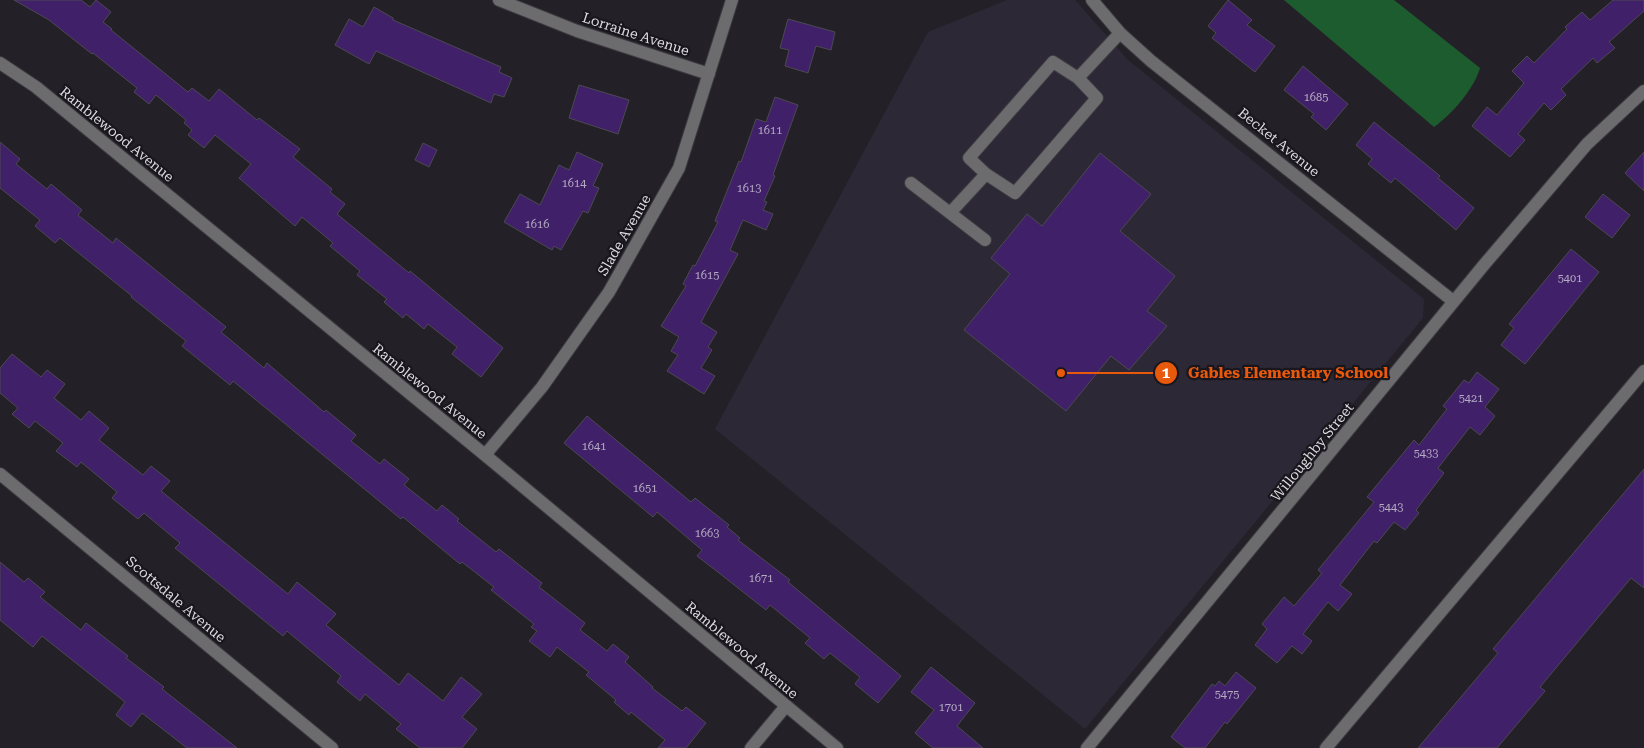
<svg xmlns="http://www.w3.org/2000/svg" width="1644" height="748" viewBox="0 0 1644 748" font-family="'Roboto Serif',serif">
	<rect width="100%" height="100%" fill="#232127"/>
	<path fill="#2c2835" d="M 1007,0 L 1075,0 L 1128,60 L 1424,299 L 1423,318 L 1085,729 L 715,429 L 928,32 Z"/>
	<path fill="#1d5c2f" d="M 1284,0 L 1394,0 L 1480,68 C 1474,89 1452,114 1434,127 Z"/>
	<path fill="#402069" stroke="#4c4951" d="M 14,0 L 81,0 L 90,7 L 96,0 L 111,12 L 103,22 L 112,29 L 111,30 L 188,92 L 192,88 L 209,101 L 219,89 L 257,120 L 259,118 L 300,149 L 293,157 L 332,189 L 330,192 L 345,204 L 337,214 L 409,273 L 410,271 L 503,348 L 481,377 L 452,354 L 457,347 L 428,324 L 424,329 L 406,314 L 403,318 L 384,302 L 387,299 L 357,275 L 360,271 L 330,246 L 333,243 L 302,217 L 295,226 L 239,178 L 251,164 L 215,135 L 204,148 L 188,135 L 192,130 L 184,123 L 186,120 L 156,95 L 149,104 L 134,92 L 137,88 L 93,53 L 92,54 L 49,20 Z
		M 1228,0 L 1252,20 L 1247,25 L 1275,46 L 1255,72 L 1212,38 L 1216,33 L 1208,26 Z
		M 1613,0 L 1644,0 L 1644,11 L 1609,42 L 1615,48 L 1597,63 L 1593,58 L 1561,89 L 1566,95 L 1551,110 L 1544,103 L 1518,134 L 1525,140 L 1510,157 L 1472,126 L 1487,107 L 1497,115 L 1524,83 L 1512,71 L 1527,56 L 1534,63 L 1567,29 L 1565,27 L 1582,12 L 1590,20 Z
		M 374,7 L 393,18 L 393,20 L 501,67 L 499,72 L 512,78 L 504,97 L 494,94 L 491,103 L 376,51 L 369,64 L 335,45 L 349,19 L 363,27 Z
		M 788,19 L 835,32 L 831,50 L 816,46 L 808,73 L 785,66 L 789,50 L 780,48 Z
		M 1303,66 L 1348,104 L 1326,130 L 1311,117 L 1314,114 L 1284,90 Z
		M 579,85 L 629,100 L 618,134 L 569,118 Z
		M 775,97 L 798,105 L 773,175 L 775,176 L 764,201 L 767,202 L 763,210 L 773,214 L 766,230 L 743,220 L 730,250 L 738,254 L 701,322 L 717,332 L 708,347 L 712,350 L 701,368 L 715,376 L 704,394 L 667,371 L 678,355 L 671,351 L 679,337 L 661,326 L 686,286 L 683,284 L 693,265 L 695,266 L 718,222 L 715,221 L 739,161 L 741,162 L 756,119 L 766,122 Z
		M 1374,122 L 1440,176 L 1438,178 L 1474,208 L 1456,230 L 1395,178 L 1391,183 L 1368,164 L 1372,159 L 1356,145 Z
		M 0,142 L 20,159 L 16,164 L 47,189 L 51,184 L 82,210 L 78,215 L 113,243 L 116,238 L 226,327 L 221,332 L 264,368 L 267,363 L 324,412 L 326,410 L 356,435 L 351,441 L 380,464 L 384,459 L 409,479 L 404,485 L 437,511 L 442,505 L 459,519 L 457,521 L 496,552 L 499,549 L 542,583 L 539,587 L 585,623 L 580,630 L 607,651 L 613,644 L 629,657 L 625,662 L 653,687 L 652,688 L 682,711 L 686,707 L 706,723 L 686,748 L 658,748 L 665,740 L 631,712 L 629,715 L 614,702 L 616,700 L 586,675 L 589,672 L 557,647 L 550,657 L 529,641 L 537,631 L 531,627 L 534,624 L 491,590 L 494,587 L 462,562 L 460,564 L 403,517 L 401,519 L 233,381 L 230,385 L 182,346 L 186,341 L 131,297 L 132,296 L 60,238 L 55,243 L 35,226 L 40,220 L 0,188 Z
		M 423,143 L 437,150 L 429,167 L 415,160 Z
		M 577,152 L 603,164 L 593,186 L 599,188 L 588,213 L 583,211 L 561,250 L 554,246 L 552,250 L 504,222 L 520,194 L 540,205 L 559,165 L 569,170 Z
		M 1644,152 L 1644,191 L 1625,173 Z
		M 1100,153 L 1151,194 L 1120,231 L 1175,276 L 1147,311 L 1167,326 L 1129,370 L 1111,356 L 1066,411 L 964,330 L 1010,274 L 991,258 L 1027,214 L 1042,226 Z
		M 1603,194 L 1630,215 L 1612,238 L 1585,217 Z
		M 1571,249 L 1599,272 L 1525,364 L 1501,345 L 1514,328 L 1509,324 Z
		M 12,354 L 41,377 L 47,370 L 65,384 L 54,398 L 81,420 L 89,411 L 109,428 L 99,440 L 143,475 L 151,466 L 170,481 L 161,491 L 288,594 L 297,582 L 336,614 L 326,625 L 399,685 L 408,673 L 443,701 L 461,677 L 482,694 L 462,717 L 477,729 L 462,748 L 420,748 L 396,729 L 401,724 L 365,694 L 360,701 L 337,682 L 341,676 L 287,631 L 283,636 L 175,548 L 180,543 L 144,513 L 138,519 L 112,498 L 117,492 L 81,462 L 77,467 L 56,451 L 63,443 L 35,421 L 29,428 L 12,414 L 18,408 L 0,393 L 0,368 Z
		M 1477,372 L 1499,389 L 1485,407 L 1495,416 L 1480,435 L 1470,427 L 1438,468 L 1444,473 L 1416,510 L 1419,513 L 1405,530 L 1394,522 L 1377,543 L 1374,541 L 1340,585 L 1352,594 L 1338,611 L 1328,602 L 1303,634 L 1312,641 L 1302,654 L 1292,646 L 1277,663 L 1255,645 L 1267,629 L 1262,624 L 1284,597 L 1294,606 L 1322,573 L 1318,570 L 1374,502 L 1367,497 L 1414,440 L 1419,445 L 1447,409 L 1443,406 L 1464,380 L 1469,383 Z
		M 587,416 L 691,502 L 695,498 L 729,525 L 727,527 L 740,538 L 738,540 L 790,580 L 788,582 L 901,676 L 878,703 L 855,684 L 860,677 L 830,653 L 824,659 L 805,643 L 810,638 L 770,605 L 766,610 L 714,569 L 697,556 L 702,550 L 657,512 L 653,517 L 564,443 Z
		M 1644,469 L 1644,588 L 1631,578 L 1540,687 L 1545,691 L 1497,748 L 1418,748 L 1498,653 L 1493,649 Z
		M 0,562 L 24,582 L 28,578 L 45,592 L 40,597 L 81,630 L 86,623 L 128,656 L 126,658 L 164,687 L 162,689 L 237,748 L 187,748 L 142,713 L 131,727 L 116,715 L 125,702 L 42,636 L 33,647 L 0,620 Z
		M 931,667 L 975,703 L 957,726 L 983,748 L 933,748 L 915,733 L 934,710 L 911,692 Z
		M 1236,672 L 1256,688 L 1227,724 L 1225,722 L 1205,748 L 1185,748 L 1171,737 L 1212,684 L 1215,686 L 1219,681 L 1225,686 Z"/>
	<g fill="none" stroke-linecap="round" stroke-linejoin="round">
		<defs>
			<path id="minor" d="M 499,0 L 577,31 L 709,74
				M 1092,0 L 1120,33 L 1151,61 L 1453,301
				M 1053,62 L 1078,78 L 1097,98 L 1015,193 L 986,174 L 969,158 Z
				M 0,63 L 36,87 L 485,455 L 837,748
				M 1078,78 L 1120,33
				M 911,183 L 950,213 L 986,174
				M 950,213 L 985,240
				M 485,455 L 542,387 L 609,292 L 679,168 L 732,0
				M 0,474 L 332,748
				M 751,748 L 786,706
				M 1087,748 L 1483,266 L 1587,144 L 1644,91
				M 1326,748 L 1644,371"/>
		</defs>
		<use href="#minor" stroke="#3d3b41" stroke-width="14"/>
		<use href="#minor" stroke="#6c6b6e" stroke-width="12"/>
	</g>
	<g text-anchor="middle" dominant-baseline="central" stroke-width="4.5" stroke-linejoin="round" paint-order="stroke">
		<g font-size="11" fill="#b5acc2">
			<text x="1316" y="97">1685</text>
			<text x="770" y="130">1611</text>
			<text x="574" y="183">1614</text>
			<text x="749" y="188">1613</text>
			<text x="537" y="224">1616</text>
			<text x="707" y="275">1615</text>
			<text x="1570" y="278">5401</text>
			<text x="1471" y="398">5421</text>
			<text x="594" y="446">1641</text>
			<text x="1426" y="453">5433</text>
			<text x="645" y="488">1651</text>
			<text x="1391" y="507">5443</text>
			<text x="707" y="533">1663</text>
			<text x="761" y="578">1671</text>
			<text x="1227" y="694">5475</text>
			<text x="951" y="707">1701</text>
		</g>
		<g font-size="14" fill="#dcdbdf" stroke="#19171d">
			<text transform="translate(636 34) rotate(18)">Lorraine Avenue</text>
			<text transform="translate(117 134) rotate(39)">Ramblewood Avenue</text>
			<text transform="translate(1279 142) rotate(39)">Becket Avenue</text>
			<text transform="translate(624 235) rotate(-60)">Slade Avenue</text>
			<text transform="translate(430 391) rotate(39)">Ramblewood Avenue</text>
			<text transform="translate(1312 452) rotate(-51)">Willoughby Street</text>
			<text transform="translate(176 599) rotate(40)">Scottsdale Avenue</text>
			<text transform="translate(742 650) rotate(40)">Ramblewood Avenue</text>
		</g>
	</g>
	<path fill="none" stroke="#e8590c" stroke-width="2" d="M1061 373L1166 373"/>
	<g fill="#e8590c" stroke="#19171d" stroke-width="2">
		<circle cx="1061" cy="373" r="5"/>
		<circle cx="1166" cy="373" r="12"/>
	</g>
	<g font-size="15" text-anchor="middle" font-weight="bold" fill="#fff">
		<text x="1166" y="378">1</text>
	</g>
	<g font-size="15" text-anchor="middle" font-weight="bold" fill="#e8590c" stroke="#19171d" stroke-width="4.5" stroke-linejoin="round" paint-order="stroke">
		<text x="1288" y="378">Gables Elementary School</text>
	</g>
</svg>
